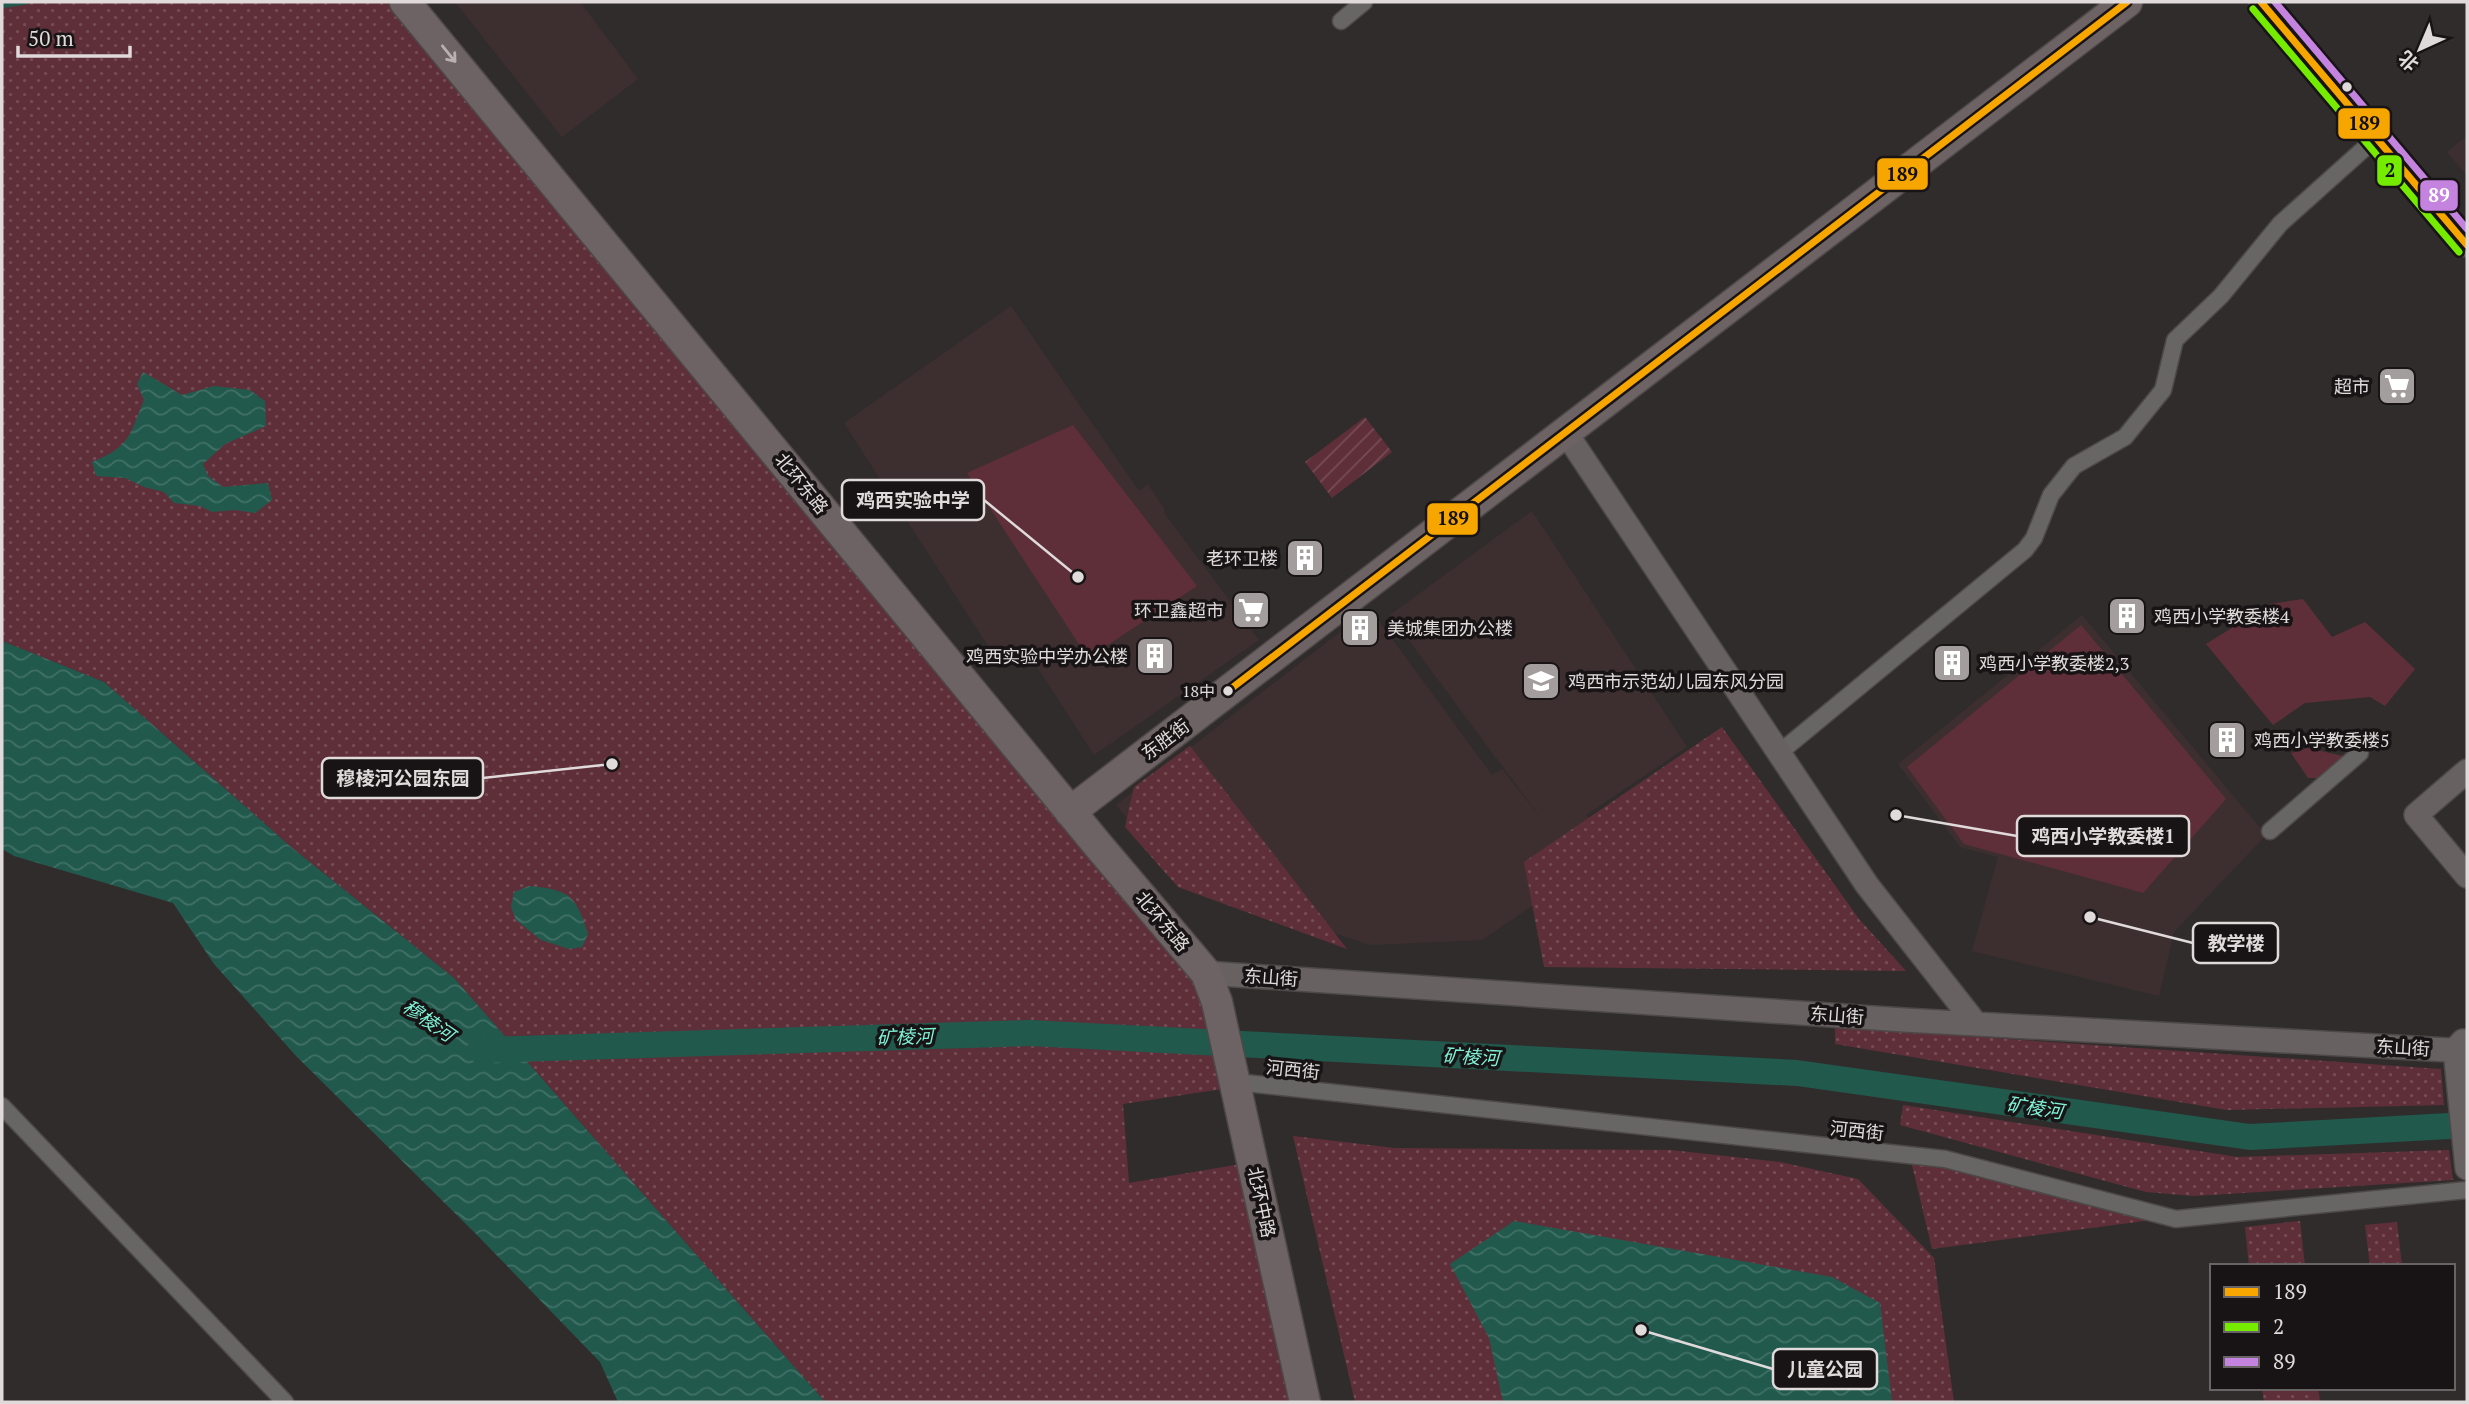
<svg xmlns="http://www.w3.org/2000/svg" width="2469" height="1404" viewBox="0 0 2469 1404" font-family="'PT Serif','Noto Sans SC',serif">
	<defs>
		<pattern id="park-dots" width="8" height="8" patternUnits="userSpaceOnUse" patternTransform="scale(1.75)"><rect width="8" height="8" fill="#5f2f39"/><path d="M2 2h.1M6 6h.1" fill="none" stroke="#764d55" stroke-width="1.8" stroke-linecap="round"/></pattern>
		<pattern id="garden-furrows" width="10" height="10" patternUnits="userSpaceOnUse" patternTransform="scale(1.75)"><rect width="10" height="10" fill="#5f2f39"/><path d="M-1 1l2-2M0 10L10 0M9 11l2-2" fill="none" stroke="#764d55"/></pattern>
		<pattern id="water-waves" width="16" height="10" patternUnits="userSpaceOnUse" patternTransform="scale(1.75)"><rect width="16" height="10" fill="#21594d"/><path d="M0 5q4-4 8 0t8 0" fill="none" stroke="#417066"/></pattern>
	</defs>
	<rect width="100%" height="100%" fill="#312c2c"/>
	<path fill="#3d2f30" d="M 455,2 L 580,2 L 638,79 L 562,137 Z
		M 2467,136 L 2467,176 L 2447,152 Z
		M 1011,306 L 1139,491 L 1148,484 L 1164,508 L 1165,514 L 1259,640 L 1094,755 L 1025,648 L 999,663 L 844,423 Z
		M 1532,511 L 1687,747 L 1586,815 L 1612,851 L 1482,940 L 1370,945 L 1180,881 L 1116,805 L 1370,609 L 1492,775 L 1502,769 L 1546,825 L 1390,615 Z
		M 2082,615 L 2266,835 L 2174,932 L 2159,996 L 1972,951 L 1998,857 L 1960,847 L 1898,764 Z"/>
	<path fill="#5f2f39" d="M 1073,425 L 1197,586 L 1088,658 L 967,473 Z
		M 2303,599 L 2332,637 L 2365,622 L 2415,669 L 2385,706 L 2370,697 L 2305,703 L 2273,725 L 2206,644 L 2270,604 Z
		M 2081,625 L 2226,799 L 2143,893 L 1964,844 L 1907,767 Z
		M 2308,748 L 2343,756 L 2322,778 L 2308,778 L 2291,753 Z"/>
	<path fill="url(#park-dots)" d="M 2,2 L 399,2 L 1202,978 L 1229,1088 L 1123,1104 L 1129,1183 L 1247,1163 L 1297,1402 L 825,1402 L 454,978 L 291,847 L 104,682 L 2,641 Z
		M 1722,727 L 1859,919 L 1906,971 L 1544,967 L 1524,862 Z
		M 1190,746 L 1347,949 L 1178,887 L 1125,827 L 1134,787 Z
		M 1835,1027 L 2441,1069 L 2444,1105 L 2227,1110 L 1835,1044 Z
		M 1903,1105 L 2237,1157 L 2449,1150 L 2453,1180 L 2194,1196 L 2146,1192 L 1900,1125 Z
		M 1293,1136 L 1395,1148 L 1671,1150 L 1780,1162 L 1858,1179 L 1934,1258 L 1954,1402 L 1355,1402 Z
		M 1911,1161 L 1949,1164 L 2152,1220 L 1932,1249 Z
		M 2300,1221 L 2305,1266 L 2249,1266 L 2245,1227 Z
		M 2397,1222 L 2402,1266 L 2370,1266 L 2365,1225 Z
		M 2262,1388 L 2318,1388 L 2320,1402 L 2264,1402 Z"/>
	<path fill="url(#garden-furrows)" d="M 1365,417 L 1392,452 L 1332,498 L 1305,462 Z"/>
	<path fill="url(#water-waves)" d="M 143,372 L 182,395 L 214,386 L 250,390 L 265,401 L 266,426 L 225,444 L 203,464 L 208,476 L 223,487 L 268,483 L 272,500 L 255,513 L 235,510 L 212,512 L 200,506 L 174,503 L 164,492 L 144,487 L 125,478 L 96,476 L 92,462 C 131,446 129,436 144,400 L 137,384 Z
		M 2,641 L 104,682 L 291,847 L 454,978 L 825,1402 L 618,1402 L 600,1362 L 477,1235 L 297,1057 L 214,964 L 173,903 L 14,856 L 2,849 Z
		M 529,886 C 570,890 576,895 588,934 L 582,947 L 569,949 L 541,940 L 516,920 L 511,907 L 514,892 Z
		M 1514,1221 L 1832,1277 L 1880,1303 L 1892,1402 L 1503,1402 L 1489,1338 L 1450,1264 Z"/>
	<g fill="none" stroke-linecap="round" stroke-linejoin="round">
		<path stroke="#21594d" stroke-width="4.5" d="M 2,6 L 27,2"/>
		<path stroke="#21594d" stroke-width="26" d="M 480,1050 L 1030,1033 L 1797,1073 L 2250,1137 L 2467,1125"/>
		<defs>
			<path id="street" d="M 1341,21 L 1364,2
				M 1779,753 L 2025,550 L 2034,538 L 2051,495 L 2074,466 L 2125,437 L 2163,390 L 2175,340 L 2221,296 L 2280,224 L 2376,138
				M 2270,831 L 2360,753
				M 1236,1082 L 1945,1159 L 2176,1219 L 2467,1190
				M 2,1106 L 285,1402"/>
			<path id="secondary" d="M 2261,2 L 2467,245
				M 1566,433 L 1867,885 L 1976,1024
				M 2467,771 L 2416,815 L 2467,876
				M 1206,973 L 1904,1020 L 2467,1051
				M 2463,1041 L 2455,1050 L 2467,1168"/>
			<path id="highway" d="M 405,2 L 1097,844 L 1206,973 L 1217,1002 L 1305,1402
				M 1070,812 L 2127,2"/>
		</defs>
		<use href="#street" stroke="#4d4949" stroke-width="19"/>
		<use href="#secondary" stroke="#4d4949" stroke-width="26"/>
		<use href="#highway" stroke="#4d4949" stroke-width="33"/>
		<use href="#street" stroke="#686565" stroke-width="16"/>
		<use href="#secondary" stroke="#686162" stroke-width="23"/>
		<use href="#highway" stroke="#6e6364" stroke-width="30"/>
		<defs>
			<path id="bus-1" d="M 2261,2 L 2467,245
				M 1228,691 L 2127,2"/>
			<path id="bus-2" d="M 2253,9 L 2459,252"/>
			<path id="bus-3" d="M 2275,2 L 2467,229"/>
		</defs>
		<use href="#bus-1" stroke="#181415" stroke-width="12"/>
		<use href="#bus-2" stroke="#181415" stroke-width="12"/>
		<use href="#bus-3" stroke="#181415" stroke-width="12"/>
		<use href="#bus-1" stroke="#f7a600" stroke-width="7"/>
		<use href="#bus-2" stroke="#75eb00" stroke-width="7"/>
		<use href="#bus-3" stroke="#c483df" stroke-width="7"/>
	</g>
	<defs><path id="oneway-shaft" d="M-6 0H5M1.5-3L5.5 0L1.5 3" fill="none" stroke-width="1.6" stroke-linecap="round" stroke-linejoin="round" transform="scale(1.75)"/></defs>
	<use stroke="#b8b0b1" href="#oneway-shaft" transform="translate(449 54) rotate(51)"/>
	<defs>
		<symbol id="supermarket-square" viewBox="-11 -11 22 22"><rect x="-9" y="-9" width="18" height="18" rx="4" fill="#a39d9e" stroke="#181415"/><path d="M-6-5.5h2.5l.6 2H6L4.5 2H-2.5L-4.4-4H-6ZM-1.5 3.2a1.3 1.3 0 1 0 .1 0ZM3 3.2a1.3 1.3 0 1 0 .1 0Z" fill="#fff"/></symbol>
		<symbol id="building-square" viewBox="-11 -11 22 22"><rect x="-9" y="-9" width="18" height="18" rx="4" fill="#a39d9e" stroke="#181415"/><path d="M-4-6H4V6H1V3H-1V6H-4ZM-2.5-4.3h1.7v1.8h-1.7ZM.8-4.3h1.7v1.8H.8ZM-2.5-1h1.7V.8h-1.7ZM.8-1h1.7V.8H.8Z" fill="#fff"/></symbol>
		<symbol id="school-square" viewBox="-11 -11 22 22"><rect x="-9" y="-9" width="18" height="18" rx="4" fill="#a39d9e" stroke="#181415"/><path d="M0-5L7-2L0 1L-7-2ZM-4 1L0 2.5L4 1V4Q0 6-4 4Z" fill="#fff"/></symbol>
	</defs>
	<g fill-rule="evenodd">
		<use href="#supermarket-square" x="2375" y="364" width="44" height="44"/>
		<use href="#building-square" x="1283" y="536" width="44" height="44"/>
		<use href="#supermarket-square" x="1229" y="588" width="44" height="44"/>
		<use href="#building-square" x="2105" y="594" width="44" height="44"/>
		<use href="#building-square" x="1338" y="606" width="44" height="44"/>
		<use href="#building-square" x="1133" y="634" width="44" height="44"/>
		<use href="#building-square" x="1930" y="641" width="44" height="44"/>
		<use href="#school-square" x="1519" y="659" width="44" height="44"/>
		<use href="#building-square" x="2205" y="718" width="44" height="44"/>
	</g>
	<g fill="#e0dadb" stroke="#181415" stroke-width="2.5">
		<circle cx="2347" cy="87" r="6"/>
		<circle cx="1228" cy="691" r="6"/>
	</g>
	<g text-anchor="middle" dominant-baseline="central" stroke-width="7" stroke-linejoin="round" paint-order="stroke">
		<g font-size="16" fill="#e0dadb" stroke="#181415" text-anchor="end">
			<text x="1215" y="691">18中</text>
		</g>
		<g font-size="18" fill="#e0dadb" stroke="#181415" text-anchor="start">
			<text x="2370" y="386" text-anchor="end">超市</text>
			<text x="1278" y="558" text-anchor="end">老环卫楼</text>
			<text x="1224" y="610" text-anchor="end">环卫鑫超市</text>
			<text x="2154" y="616">鸡西小学教委楼4</text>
			<text x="1387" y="628">美城集团办公楼</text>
			<text x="1128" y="656" text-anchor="end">鸡西实验中学办公楼</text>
			<text x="1979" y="663">鸡西小学教委楼2,3</text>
			<text x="1568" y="681">鸡西市示范幼儿园东风分园</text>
			<text x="2254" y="740">鸡西小学教委楼5</text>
		</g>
		<g font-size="18" fill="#e0dadb" stroke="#181415">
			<text transform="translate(802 483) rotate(51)">北环东路</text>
			<text transform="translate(1165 739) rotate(-37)">东胜街</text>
			<text transform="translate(1163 921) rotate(50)">北环东路</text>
			<text transform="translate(1271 977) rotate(4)">东山街</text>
			<text transform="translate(1837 1015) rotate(4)">东山街</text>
			<text transform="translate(2403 1047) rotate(3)">东山街</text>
			<text transform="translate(1293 1069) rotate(6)">河西街</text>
			<text transform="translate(1857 1130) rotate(6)">河西街</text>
			<text transform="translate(1262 1202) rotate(78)">北环中路</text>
		</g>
		<g font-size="19" font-style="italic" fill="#7ff3d7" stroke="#181415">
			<text transform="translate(429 1020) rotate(35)">穆棱河</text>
			<text transform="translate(905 1036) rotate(-2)">矿棱河</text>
			<text transform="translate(1471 1056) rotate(3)">矿棱河</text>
			<text transform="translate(2035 1107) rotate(8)">矿棱河</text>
		</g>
	</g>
	<path fill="none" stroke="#e0dadb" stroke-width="2.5" d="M1078 577L984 500M612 764L483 778M1896 815L2017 836M2090 917L2193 943M1641 1330L1773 1369"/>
	<g fill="#e0dadb" stroke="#181415" stroke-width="2.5">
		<circle cx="1078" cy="577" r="7"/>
		<circle cx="612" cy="764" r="7"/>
		<circle cx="1896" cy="815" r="7"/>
		<circle cx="2090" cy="917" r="7"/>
		<circle cx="1641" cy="1330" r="7"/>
	</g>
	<g fill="#181415" stroke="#e0dadb" stroke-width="2.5">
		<rect x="842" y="480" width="142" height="40" rx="7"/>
		<rect x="322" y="758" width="161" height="40" rx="7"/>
		<rect x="2017" y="816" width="172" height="40" rx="7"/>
		<rect x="2193" y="923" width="85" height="40" rx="7"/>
		<rect x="1773" y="1349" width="104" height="40" rx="7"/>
	</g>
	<g font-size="19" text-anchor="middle" font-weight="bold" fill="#e0dadb">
		<text x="913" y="507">鸡西实验中学</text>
		<text x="403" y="785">穆棱河公园东园</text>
		<text x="2103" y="843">鸡西小学教委楼1</text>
		<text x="2236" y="950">教学楼</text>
		<text x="1825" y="1376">儿童公园</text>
	</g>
	<g stroke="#181415" stroke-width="2.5">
		<rect x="2337" y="107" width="54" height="33" rx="7" fill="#f7a600"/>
		<rect x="2376" y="154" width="27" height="33" rx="7" fill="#75eb00"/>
		<rect x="1876" y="157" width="53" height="34" rx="7" fill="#f7a600"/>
		<rect x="2419" y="179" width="40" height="33" rx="7" fill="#c483df"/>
		<rect x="1426" y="502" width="53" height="34" rx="7" fill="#f7a600"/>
	</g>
	<g font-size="19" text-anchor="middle" font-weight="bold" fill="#fff">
		<text x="2439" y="202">89</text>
	</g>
	<g font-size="19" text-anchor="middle" font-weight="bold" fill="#111">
		<text x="2364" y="130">189</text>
		<text x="2390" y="177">2</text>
		<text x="1902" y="181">189</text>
		<text x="1453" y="525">189</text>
	</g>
	<rect width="2469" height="1404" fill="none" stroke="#e0dadb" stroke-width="7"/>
	<rect x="2210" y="1264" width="245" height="126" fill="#181415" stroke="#686364" stroke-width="2"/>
	<rect x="2224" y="1287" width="35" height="10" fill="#f7a600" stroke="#686364" stroke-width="2"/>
	<text x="2273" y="1299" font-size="21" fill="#e0dadb">189</text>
	<rect x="2224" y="1322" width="35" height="10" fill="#75eb00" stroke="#686364" stroke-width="2"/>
	<text x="2273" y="1334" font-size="21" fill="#e0dadb">2</text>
	<rect x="2224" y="1357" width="35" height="10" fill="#c483df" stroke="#686364" stroke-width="2"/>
	<text x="2273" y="1369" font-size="21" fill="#e0dadb">89</text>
	<g transform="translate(2420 49) rotate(224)" stroke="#181415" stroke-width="5" paint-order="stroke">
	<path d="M0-5L12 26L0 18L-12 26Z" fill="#e0dadb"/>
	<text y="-10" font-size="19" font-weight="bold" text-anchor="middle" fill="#e0dadb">北</text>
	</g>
	<path d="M18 46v10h112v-10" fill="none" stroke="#e0dadb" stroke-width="3.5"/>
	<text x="28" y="46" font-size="21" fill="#e0dadb" stroke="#181415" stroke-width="5" paint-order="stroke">50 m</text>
</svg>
